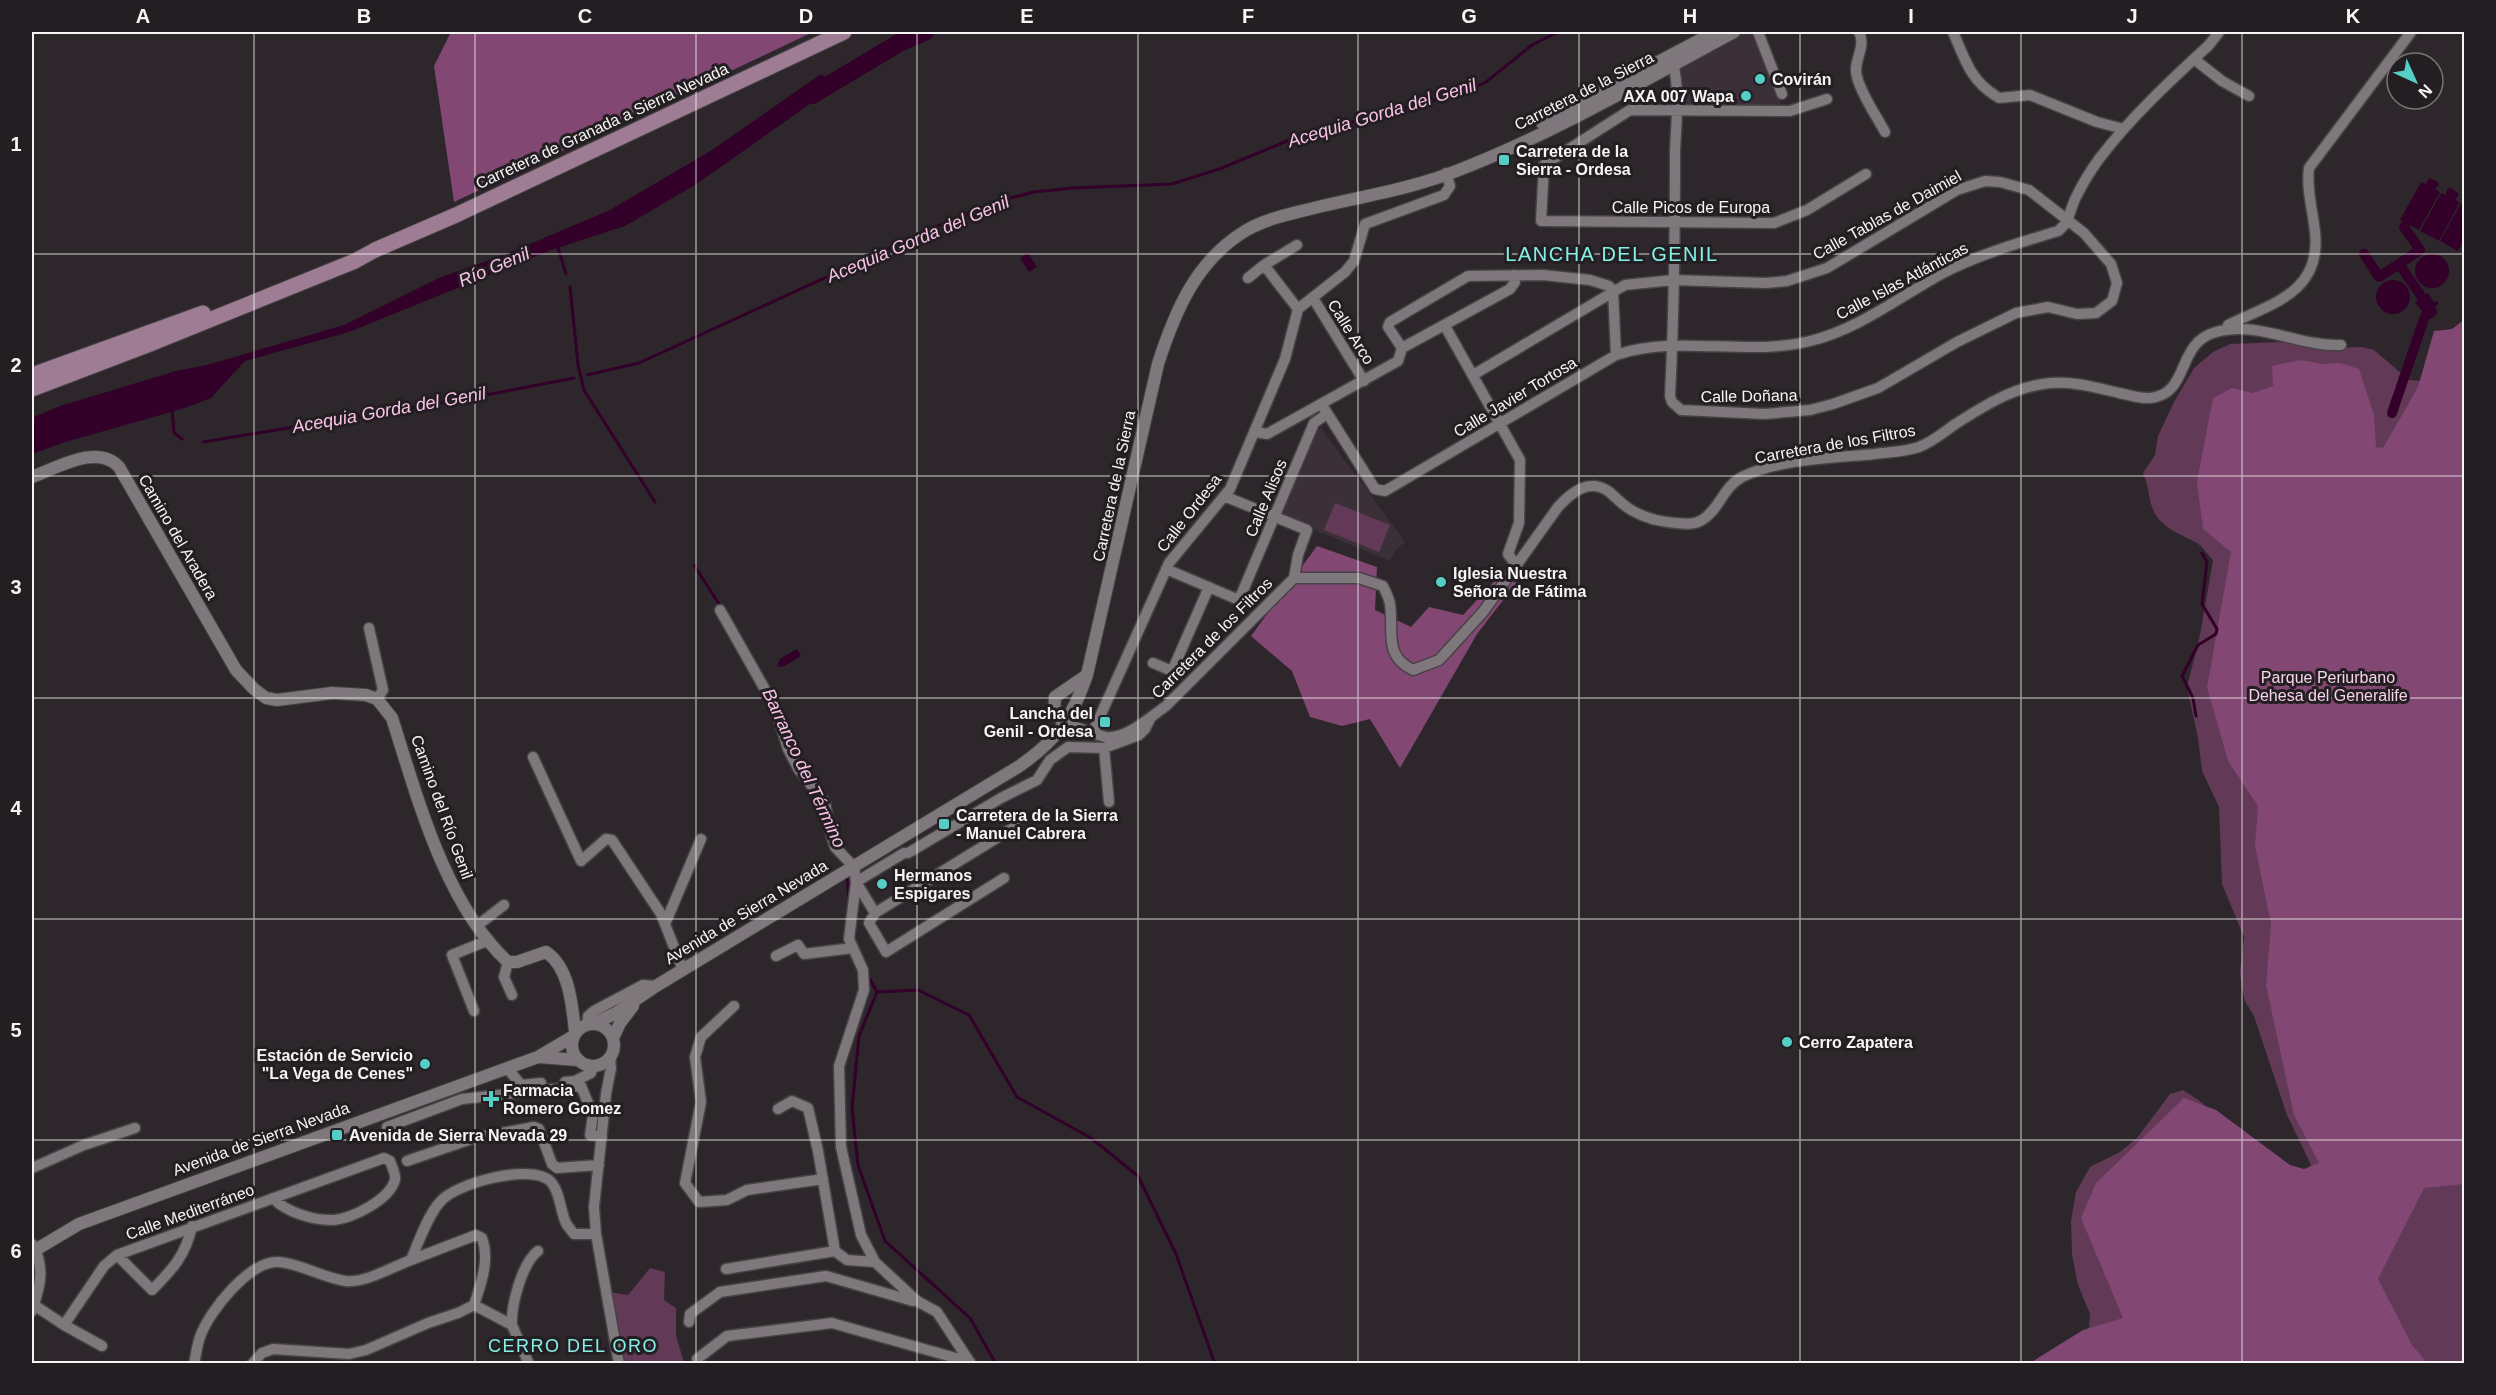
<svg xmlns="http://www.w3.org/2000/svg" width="2496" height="1395" viewBox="0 0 2496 1395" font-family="Arial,sans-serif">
	<rect width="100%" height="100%" fill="#2d272b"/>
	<path fill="#3b3037" d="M 1739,32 L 1753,32 L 1782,106 L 1681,105 L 1682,63 Z
		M 1321,428 L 1405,542 L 1396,550 L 1390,561 L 1278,515 L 1316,429 Z"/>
	<path fill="#623956" d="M 2464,334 L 2464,1363 L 2058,1364 L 2088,1338 L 2090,1314 L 2078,1285 L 2072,1255 L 2071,1221 L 2076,1192 L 2090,1167 L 2120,1152 L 2137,1138 L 2170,1094 L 2183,1090 L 2197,1099 L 2266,1155 L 2304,1174 L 2311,1165 L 2287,1115 L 2254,1016 L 2245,1001 L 2242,988 L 2240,972 L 2244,937 L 2222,884 L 2219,807 L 2202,771 L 2198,738 L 2187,687 L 2200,635 L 2213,560 C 2208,555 2203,547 2197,543 C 2183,535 2168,531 2157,517 C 2148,504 2150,489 2143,473 L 2155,455 L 2158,436 L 2174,402 L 2194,368 L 2213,352 L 2230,344 L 2283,342 L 2329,348 L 2362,347 L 2374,350 L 2409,380 L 2422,381 Z
		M 1335,503 L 1390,525 L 1379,552 L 1324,530 Z
		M 650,1268 L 665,1272 L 664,1300 L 676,1308 L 676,1335 L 684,1363 L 623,1363 L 609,1292 L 628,1295 Z"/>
	<path fill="#824772" d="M 451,32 L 813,32 L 454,202 L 434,66 Z
		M 2464,320 L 2464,1184 L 2424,1188 L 2378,1279 L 2412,1345 L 2427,1363 L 2030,1363 L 2083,1330 L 2123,1318 L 2081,1218 L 2096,1183 L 2184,1098 L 2216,1110 L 2290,1165 L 2304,1169 L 2319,1163 L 2294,1115 L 2266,985 L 2271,924 L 2255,846 L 2258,806 L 2228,761 L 2207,687 L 2231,552 L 2203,529 L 2197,481 L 2213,398 L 2232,388 L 2253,393 L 2273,386 L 2272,366 L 2300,360 L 2323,364 L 2340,363 L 2359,369 L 2374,415 L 2376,447 L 2383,448 L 2418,387 L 2434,331 L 2452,329 Z
		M 1317,546 L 1377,567 L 1375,610 L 1411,627 L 1429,607 L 1463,615 L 1499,576 L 1517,582 L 1477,634 L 1400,768 L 1370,719 L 1342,726 L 1310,717 L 1292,671 L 1251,636 Z"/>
	<path fill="#320028" d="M 821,74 L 837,85 L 695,185 L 625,226 L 551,250 L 349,332 L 245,361 L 211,398 L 185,408 L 62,443 L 32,454 L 32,418 L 60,406 L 176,371 L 207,365 L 344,325 L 439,278 L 506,254 L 610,210 L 712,150 Z
		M 2429,178 L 2438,182 L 2439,185 L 2435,189 L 2440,192 L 2419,230 L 2400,220 L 2421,182 L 2426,184 Z
		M 2451,188 L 2459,194 L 2455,200 L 2460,202 L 2439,241 L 2420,231 L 2441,193 L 2446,195 L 2447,189 Z
		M 2461,203 L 2464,205 L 2464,240 L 2458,251 L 2440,241 Z
		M 1028,253 L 1037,267 L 1029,272 L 1020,258 Z
		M2415 271a17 17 0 1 1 34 0a17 17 0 1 1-34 0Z
		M2376 297a17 17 0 1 1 34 0a17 17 0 1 1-34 0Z
		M 2428,293 L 2434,302 L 2437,301 L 2439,304 L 2424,314 L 2415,302 Z
		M 797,649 L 801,656 L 783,667 L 777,666 L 780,659 Z"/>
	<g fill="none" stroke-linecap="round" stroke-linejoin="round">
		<path stroke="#320028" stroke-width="3" d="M 557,244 L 566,274
			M 570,287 L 578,365 L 584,390 L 655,502
			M 587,375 L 639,363 L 940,225 L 995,202 L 1034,192 L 1073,188 L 1172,184 L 1222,168 L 1299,136 L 1459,94 L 1486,82 L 1532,45 L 1558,32
			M 172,410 L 174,433 L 182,439
			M 203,442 L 465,399 L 574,378
			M 694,565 L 721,607
			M 2196,716 L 2193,698 L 2182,676 L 2198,645 L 2216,634 L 2217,629 L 2202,604 L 2207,562 L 2202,553
			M 791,741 L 807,772
			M 835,829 L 844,851
			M 847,875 L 849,901
			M 867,974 L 877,992 L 859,1036 L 852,1108 L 858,1165 L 885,1241 L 970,1318 L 996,1364
			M 877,992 L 918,990 L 969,1015 L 1017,1097 L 1091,1138 L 1138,1176 L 1176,1254 L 1215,1364"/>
		<path stroke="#320028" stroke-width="10" d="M 2364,254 L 2379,277 L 2420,250 L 2404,227
			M 2392,413 L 2425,316 L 2432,312 L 2399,264"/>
		<path stroke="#320028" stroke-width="18" d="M 812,95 L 899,43 L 925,32"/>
		<defs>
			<path id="minor" d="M 1758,32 L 1782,94
				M 1859,32 C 1867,48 1852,61 1857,77 C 1862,96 1876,115 1885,132
				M 1953,32 C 1965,59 1970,80 1996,96
				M 2194,59 L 2222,81 L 2249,96
				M 1999,98 L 2030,95 L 2097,122 L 2124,129
				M 1827,99 L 1790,111 L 1630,110 L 1544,165 L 1541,221 L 1774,223 L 1807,210 L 1866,174
				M 1264,265 L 1298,309
				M 1248,278 L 1264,265 L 1297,245
				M 1613,290 L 1616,355
				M 1313,298 L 1364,381
				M 1445,326 L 1520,460 L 1519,523 L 1508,554 L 1517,566
				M 2227,330 L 2228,325 C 2270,304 2322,293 2315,232 C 2313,212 2306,188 2309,168 L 2411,32
				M 1402,348 L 1388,327 L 1390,322 L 1468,276 L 1543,275 L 1590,280 L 1609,286 L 1613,290
				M 1473,375 L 1625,285 L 1673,280 L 1766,283 L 1787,281 L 1827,268 L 1957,190 L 1985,181 L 2000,182 L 2029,190 L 2084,233 L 2111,264 L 2117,283 L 2112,301 L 2096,313 L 2077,314 L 2048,307 L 2016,313 L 1957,342 L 1878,388 L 1833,404 L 1810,410 L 1765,414 L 1681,410 L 1672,402 L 1670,396 C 1674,315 1675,233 1675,152 C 1676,128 1680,86 1673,64
				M 1322,405 L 1375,489 L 1385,491 L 1616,355 C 1678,334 1746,357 1810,341 C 1859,329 1899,297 1943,273 C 1980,254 2019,243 2058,231 C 2070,222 2070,208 2077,195 C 2083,183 2091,170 2099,159 C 2130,118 2171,80 2209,45 L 2219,32
				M 1256,432 L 1267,434 L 1398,361 L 1402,348 L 1510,289 L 1515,282 L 1514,275
				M 1224,496 L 1307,530 L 1298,555 L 1294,578
				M 1166,569 L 1239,600 L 1314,423 L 1327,414
				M 720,610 L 775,707 L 788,749 L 799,770 L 825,802 L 829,827 L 835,847 L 854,867 L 856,882 L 875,913 L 869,923 L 886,952 L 1004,878
				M 369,628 L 383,690 L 377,699
				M 1153,663 L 1172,671 L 1209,587
				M 1065,723 C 1076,727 1096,735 1106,737 C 1127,739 1150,717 1166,706 L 1294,578 L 1359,578 L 1383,586 C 1386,592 1389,598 1390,604 C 1394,631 1383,656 1413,670 L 1439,660 L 1483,612 L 1558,507 C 1571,493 1588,478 1608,491 C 1617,498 1623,506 1633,511 C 1645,518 1662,522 1676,523 C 1685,524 1694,525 1702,520 C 1720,509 1723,487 1742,477 C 1778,459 1834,458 1875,454 C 1889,452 1905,452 1919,447 C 1932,442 1943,433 1954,425 C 1982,407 2010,389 2043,384 C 2069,380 2094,387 2119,393 C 2129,395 2140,399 2150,398 C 2191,394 2175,343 2216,332 C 2257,320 2300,347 2341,345
				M 1093,732 L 1169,563 L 1230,489 L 1285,359 L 1298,309 L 1345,272 L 1354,261 L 1365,224 L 1444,195 L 1450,186 L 1446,173
				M 1104,748 L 1109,802
				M 533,757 L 581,861 L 606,839 L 612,840 L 661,914 L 683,970
				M 908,853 L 1001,798 L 1037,780 L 1050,760 L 1068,747 L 1104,748 L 1139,735 L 1145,729 L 1151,717
				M 856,882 L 849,939 L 863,970 L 864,990 L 839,1066 L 841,1147 L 861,1235 L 875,1262 L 917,1301 L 937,1312 L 971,1364
				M 856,882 L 904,853
				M 875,913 L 1016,826
				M 665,924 L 701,839
				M 478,925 L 504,905
				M 776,956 L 798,945 L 804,954 L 853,948
				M 508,962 L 504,977 L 512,995
				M 734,1006 L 701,1037 L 695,1057 L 701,1102 L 685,1183 L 699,1202 L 727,1200 L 747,1190 L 823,1179
				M 474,1011 L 452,955 L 489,940
				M 588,1023 L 588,1016 L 594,1011 L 643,985 L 656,986
				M 610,1058 L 611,1068 L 606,1094 L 594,1207 L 596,1234 L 619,1364
				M 507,1068 L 521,1085 L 541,1083
				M 565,1082 L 575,1081 L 591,1073 L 593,1067
				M 778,1109 L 792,1101 L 808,1108 L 818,1151 L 835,1251 L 847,1260 L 875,1262
				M 387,1127 L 462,1099 L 581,1086 L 593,1115 L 590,1135 L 602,1137
				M 407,1161 L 474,1138 L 534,1127 L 539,1129 L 552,1164 L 557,1168 L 599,1165
				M 32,1168 L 84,1145 L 135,1128
				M 32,1244 C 46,1267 40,1287 32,1311
				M 117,1255 L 152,1290 C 172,1270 186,1255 192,1226
				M 411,1260 L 476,1235 L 482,1238 C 490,1260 481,1284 474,1305
				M 726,1269 L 835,1251
				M 32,1306 L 34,1305 L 64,1325 L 102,1346
				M 689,1322 L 690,1314 L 720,1292 L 826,1276 L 913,1301
				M 64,1325 L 104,1266 L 117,1255 L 384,1158 L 390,1161 C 392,1167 396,1174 395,1180 C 389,1200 353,1218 334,1220 C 315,1221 285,1212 273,1198
				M 512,1325 C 511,1305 522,1263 538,1251
				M 697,1359 L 727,1336 L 832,1323 L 970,1362
				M 194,1364 C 196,1355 197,1345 200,1337 C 209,1311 250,1260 279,1262 C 302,1264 323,1278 346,1281 C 366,1283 392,1267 411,1260 C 418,1243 428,1215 440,1202 C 456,1183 528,1164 549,1180 C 560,1189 560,1211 566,1223 C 568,1227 572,1231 574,1234 L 596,1234
				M 252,1364 L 262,1353 L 273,1349 L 349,1354 L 366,1350 L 428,1323 L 458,1313 L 474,1305 L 512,1325 L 529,1364"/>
			<path id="tertiary" d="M 1542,123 L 1715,32
				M 32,477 C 57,468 98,443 119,467 L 236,670 L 254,689 L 266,698 L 277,700 L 332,693 L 366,695 L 377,699 L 392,718 C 417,796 445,905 508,962 L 517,962 L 546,952 C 570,968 572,1006 575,1031
				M 1065,723 L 1054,712 L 1055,697 L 1087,675
				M 595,1023 L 616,1013 L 656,986 L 1018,767 C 1056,741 1072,719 1087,675 L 1158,364 C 1175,311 1196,261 1245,231 C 1267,218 1294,213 1318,207 C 1365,196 1414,188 1459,170 C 1552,134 1645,80 1734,32
				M572 1045a21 21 0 1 1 42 0a21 21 0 1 1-42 0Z
				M 613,1038 L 620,1023 L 633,1006
				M 539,1057 L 577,1060
				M 32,1252 L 79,1224 L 538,1057 L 572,1037"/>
			<path id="secondary" d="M 32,375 L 203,313
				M 32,389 L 150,344 L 355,261 L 375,250 L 456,215 L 844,32"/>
		</defs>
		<use href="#minor" stroke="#474245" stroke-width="13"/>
		<use href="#tertiary" stroke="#474245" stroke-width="14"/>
		<use href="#secondary" stroke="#474245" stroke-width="17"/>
		<use href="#minor" stroke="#7e777b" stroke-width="10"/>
		<use href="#tertiary" stroke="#7e777b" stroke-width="12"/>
		<use href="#secondary" stroke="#9e7c94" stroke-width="15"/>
	</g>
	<path fill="none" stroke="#f7f4f6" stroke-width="1.5" stroke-opacity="0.55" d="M 254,32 L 254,1364M 475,32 L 475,1364M 696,32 L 696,1364M 917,32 L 917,1364M 1138,32 L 1138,1364M 1358,32 L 1358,1364M 1579,32 L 1579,1364M 1800,32 L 1800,1364M 2021,32 L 2021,1364M 2242,32 L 2242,1364M 32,254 L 2464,254M 32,476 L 2464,476M 32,698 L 2464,698M 32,919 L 2464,919M 32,1140 L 2464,1140"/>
	<g fill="#55cec5" stroke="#231e21" stroke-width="2">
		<circle cx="1760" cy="79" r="6"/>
		<circle cx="1746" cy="96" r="6"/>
		<rect x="1498" y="154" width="12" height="12" rx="3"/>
		<circle cx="1441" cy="582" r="6"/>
		<rect x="1099" y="716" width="12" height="12" rx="3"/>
		<rect x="938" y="818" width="12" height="12" rx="3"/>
		<circle cx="882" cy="884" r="6"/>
		<circle cx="1787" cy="1042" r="6"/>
		<circle cx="425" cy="1064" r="6"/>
		<path d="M488 1090h6v6h6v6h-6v6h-6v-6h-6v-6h6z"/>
		<rect x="331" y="1129" width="12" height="12" rx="3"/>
	</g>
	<g text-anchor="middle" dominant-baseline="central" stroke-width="6" stroke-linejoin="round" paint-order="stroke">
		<g font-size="16" font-weight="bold" fill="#f7f4f6" stroke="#231e21" text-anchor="start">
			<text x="1772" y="79">Covirán</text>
			<text x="1734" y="96" text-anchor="end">AXA 007 Wapa</text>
			<text x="1516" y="151">Carretera de la<tspan x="1516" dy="18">Sierra - Ordesa</tspan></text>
			<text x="1453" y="573">Iglesia Nuestra<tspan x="1453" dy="18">Señora de Fátima</tspan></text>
			<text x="1093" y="713" text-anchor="end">Lancha del<tspan x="1093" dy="18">Genil - Ordesa</tspan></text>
			<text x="956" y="815">Carretera de la Sierra<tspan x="956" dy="18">- Manuel Cabrera</tspan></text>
			<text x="894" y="875">Hermanos<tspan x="894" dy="18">Espigares</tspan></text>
			<text x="1799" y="1042">Cerro Zapatera</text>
			<text x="413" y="1055" text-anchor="end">Estación de Servicio<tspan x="413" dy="18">"La Vega de Cenes"</tspan></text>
			<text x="503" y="1090">Farmacia<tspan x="503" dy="18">Romero Gomez</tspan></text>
			<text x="349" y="1135">Avenida de Sierra Nevada 29</text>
		</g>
		<g font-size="16" fill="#f7f4f6" stroke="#231e21">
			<text transform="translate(1584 91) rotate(-27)">Carretera de la Sierra</text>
			<text transform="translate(602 126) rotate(-25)">Carretera de Granada a Sierra Nevada</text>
			<text x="1691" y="207">Calle Picos de Europa</text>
			<text transform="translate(1887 215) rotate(-29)">Calle Tablas de Daimiel</text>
			<text transform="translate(1902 281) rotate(-28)">Calle Islas Atlánticas</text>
			<text transform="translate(1351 332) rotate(58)">Calle Arco</text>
			<text transform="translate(1749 396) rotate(-1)">Calle Doñana</text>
			<text transform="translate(1515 397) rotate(-31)">Calle Javier Tortosa</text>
			<text transform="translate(1835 444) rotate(-10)">Carretera de los Filtros</text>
			<text transform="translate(1114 486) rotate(-78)">Carretera de la Sierra</text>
			<text transform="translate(1266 498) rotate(-67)">Calle Alisos</text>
			<text transform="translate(1189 513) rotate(-52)">Calle Ordesa</text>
			<text transform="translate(178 537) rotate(60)">Camino del Aradera</text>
			<text transform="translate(1212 638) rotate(-45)">Carretera de los Filtros</text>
			<text transform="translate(442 807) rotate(70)">Camino del Río Genil</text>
			<text transform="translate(746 912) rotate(-31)">Avenida de Sierra Nevada</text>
			<text transform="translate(261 1139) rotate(-20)">Avenida de Sierra Nevada</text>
			<text transform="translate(190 1212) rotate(-20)">Calle Mediterráneo</text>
		</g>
		<g font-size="16" fill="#f7d2eb" stroke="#231e21">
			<text x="2328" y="677">Parque Periurbano<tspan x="2328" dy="18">Dehesa del Generalife</tspan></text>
		</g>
		<g font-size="18" font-style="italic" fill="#fac3e8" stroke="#231e21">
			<text transform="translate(1382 113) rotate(-17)">Acequia Gorda del Genil</text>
			<text transform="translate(918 239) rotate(-23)">Acequia Gorda del Genil</text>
			<text transform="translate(494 267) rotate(-23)">Río Genil</text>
			<text transform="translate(389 410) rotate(-10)">Acequia Gorda del Genil</text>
			<text transform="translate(804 768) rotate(65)">Barranco del Término</text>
		</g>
		<g font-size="18" letter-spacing="1.5" fill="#86f0e7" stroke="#231e21">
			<text x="573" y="1346">CERRO DEL ORO</text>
		</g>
		<g font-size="20" letter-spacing="1.5" fill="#86f0e7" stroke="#231e21">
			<text x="1612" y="254">LANCHA DEL GENIL</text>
		</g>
	</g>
	<rect width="2496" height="1395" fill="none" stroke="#231e21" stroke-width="66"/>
	<g transform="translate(2415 81) rotate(135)"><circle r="28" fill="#231e21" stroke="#787476" stroke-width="1.5"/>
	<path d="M0-4.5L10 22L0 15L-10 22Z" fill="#55cec5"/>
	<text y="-9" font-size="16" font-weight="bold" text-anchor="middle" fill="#f7f4f6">N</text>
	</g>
	<rect x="33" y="33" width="2430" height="1329" fill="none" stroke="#f7f4f6" stroke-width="2"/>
	<g font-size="20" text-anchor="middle" font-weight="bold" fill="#f7f4f6">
		<text x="143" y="23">A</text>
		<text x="364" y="23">B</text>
		<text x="585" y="23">C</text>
		<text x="806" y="23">D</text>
		<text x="1027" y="23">E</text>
		<text x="1248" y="23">F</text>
		<text x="1469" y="23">G</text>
		<text x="1690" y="23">H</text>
		<text x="1911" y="23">I</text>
		<text x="2132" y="23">J</text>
		<text x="2353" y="23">K</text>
		<text x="16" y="151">1</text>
		<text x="16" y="372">2</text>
		<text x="16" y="594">3</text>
		<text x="16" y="815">4</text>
		<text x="16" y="1037">5</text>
		<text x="16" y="1258">6</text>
	</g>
</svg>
